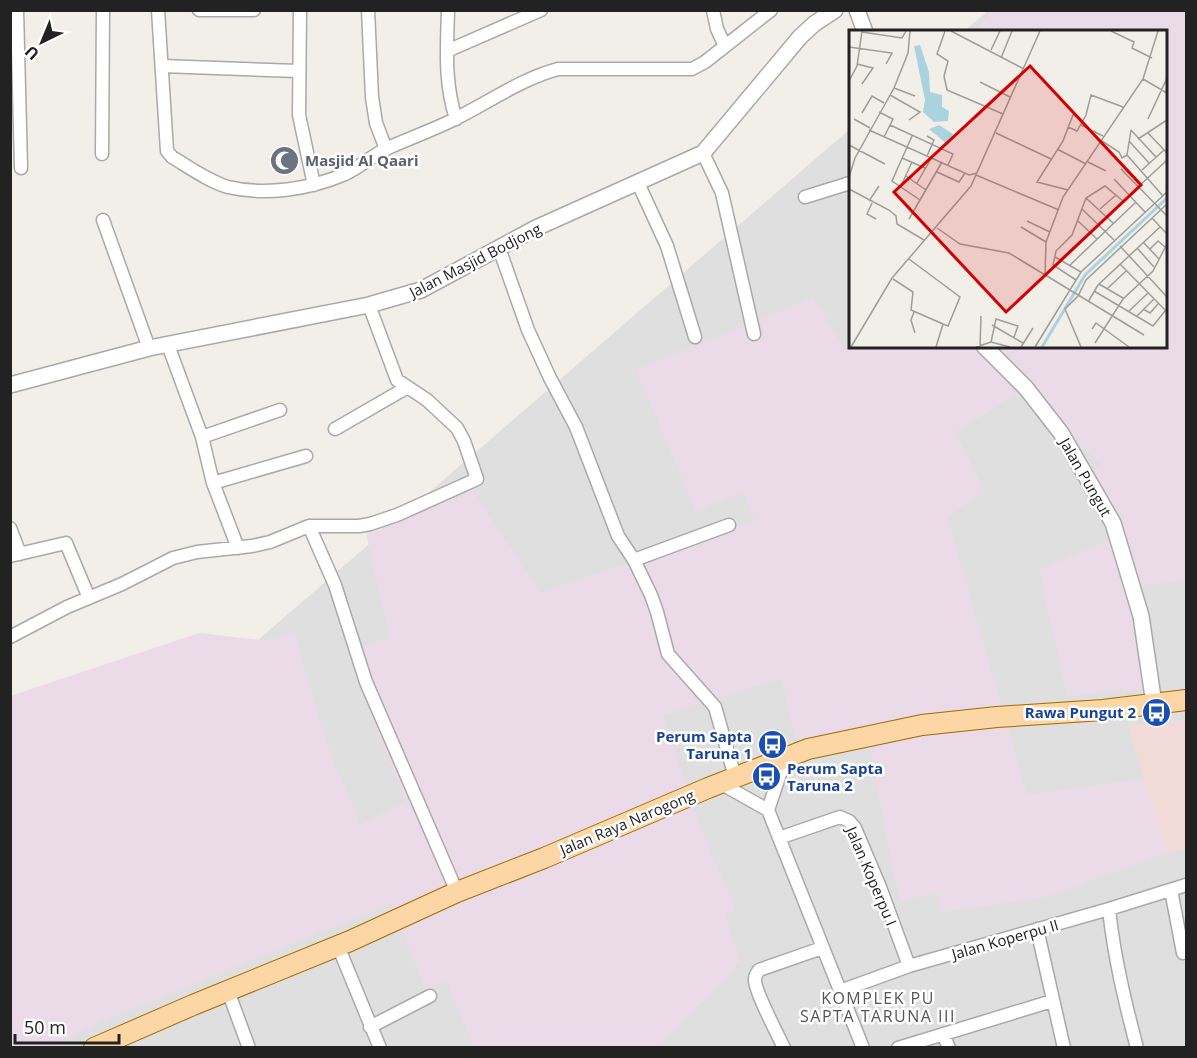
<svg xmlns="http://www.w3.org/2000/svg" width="1197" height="1058" viewBox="0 0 1197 1058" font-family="'Open Sans',sans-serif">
	<rect width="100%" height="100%" fill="#f2efe9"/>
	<path fill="#e0dfdf" d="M 988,11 L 1186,11 L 1186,1047 L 11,1047 L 10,854 L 850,129 L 850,346 L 1166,346 L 1166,32 L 964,31 Z"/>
	<path fill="#f2dad9" d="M 1186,720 L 1186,849 L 1166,853 L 1128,726 Z"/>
	<path fill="#ebdbe8" d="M 987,11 L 1186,11 L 1186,580 L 1136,586 L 1155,688 L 1067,696 L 1039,570 L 1116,537 L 1087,481 L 1102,464 L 1054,422 L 1027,387 L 955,432 L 985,492 L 947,517 L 1027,795 L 1144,779 L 1166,853 L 1046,897 L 942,912 L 937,892 L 900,902 L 870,749 L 823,753 L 800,763 L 782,678 L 663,715 L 697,819 L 736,910 L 724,913 L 740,961 L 723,981 L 656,1047 L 474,1047 L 446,980 L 426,990 L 391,904 L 110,1018 L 47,1047 L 11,1047 L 10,696 L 199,633 L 269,641 L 294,633 L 326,742 L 360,825 L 405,802 L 360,687 L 352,649 L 390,638 L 366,533 L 469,484 L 540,593 L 755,521 L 743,491 L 696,511 L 636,370 L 813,298 L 845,350 L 854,346 L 1166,346 L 1166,32 L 973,31 L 989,18 Z"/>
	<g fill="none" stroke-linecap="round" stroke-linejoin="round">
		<defs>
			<path id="minor" d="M 17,10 L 21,168
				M 158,10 L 167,151 L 172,157 C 189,167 208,181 228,187 C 266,196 310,189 345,174 C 360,167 373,155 388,148 C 410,138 433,130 455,119 C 489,102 521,79 558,69 L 692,69 L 705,62 L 771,10
				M 199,10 L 254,10
				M 300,10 L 299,115 L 314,185
				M 368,10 L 372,97 L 376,123 L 386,149
				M 448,10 C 447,48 444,82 456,119
				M 713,10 L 717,29 L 725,46
				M 447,51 L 541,10
				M 162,66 L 298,71
				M 703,153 L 722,193 L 754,334
				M 102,154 L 103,10
				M 638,183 L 667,246 L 695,337
				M 805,197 L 850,183
				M 103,220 L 149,348
				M 499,248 L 528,330 L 550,378 L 576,427 L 618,536 L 634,560 L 651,595 L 657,612 L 668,654 L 715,707 L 735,777
				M 168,345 L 202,437 L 213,483 L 238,548
				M 335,429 L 406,388
				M 202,437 L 280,410
				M 213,483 L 306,456
				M 309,526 L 335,585 L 366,682 L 457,892
				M 10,528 L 20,554
				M 10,556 L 66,543 L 89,598
				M 634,560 L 729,525
				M 10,637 L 67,607 L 122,584 L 173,558 L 197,552 L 252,546 L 270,542 L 309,526 L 359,526 L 370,524 L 397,515 L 477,479 L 464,441 L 457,428 L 427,400 L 397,380 L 369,305
				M 720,783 L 768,810 L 863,1048
				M 768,810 L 786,756
				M 779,838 L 840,817 L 849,821 L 855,828 L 880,887 L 909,966
				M 1171,890 L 1183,953
				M 1109,909 C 1114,957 1125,1002 1137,1048
				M 1037,929 L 1064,1048
				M 338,946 L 380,1048
				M 228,991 L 249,1048
				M 840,991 L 909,966 L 1109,909 L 1186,885
				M 370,1027 L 430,996
				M 943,1034 L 949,1048
				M 784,1048 C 778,1035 754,990 755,979 C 755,975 757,973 759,970 L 822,948
				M 898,1048 L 1052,1001"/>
			<path id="tertiary" d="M 857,10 L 865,32
				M 984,346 L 1026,388 L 1061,433 L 1113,523 L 1141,616 L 1154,704
				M 10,385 L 149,348 L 369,305 L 421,290 L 536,228 L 703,153 L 800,37 L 814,24 L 835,10"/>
			<path id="primary" d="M 94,1048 L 193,1005 L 350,941 L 457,892 L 544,858 L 708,788 L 808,749 L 922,725 L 997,717 L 1103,710 L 1186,700"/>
		</defs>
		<use href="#minor" stroke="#a9a9a9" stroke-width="15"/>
		<use href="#tertiary" stroke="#a9a9a9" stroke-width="18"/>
		<use href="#primary" stroke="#a06b00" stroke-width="22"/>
		<use href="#minor" stroke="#fff" stroke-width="12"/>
		<use href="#tertiary" stroke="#fff" stroke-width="15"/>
		<use href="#primary" stroke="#fcd6a4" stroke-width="20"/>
	</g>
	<defs>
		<symbol id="mosque-disc" viewBox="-11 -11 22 22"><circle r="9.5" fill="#6b7280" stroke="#fff"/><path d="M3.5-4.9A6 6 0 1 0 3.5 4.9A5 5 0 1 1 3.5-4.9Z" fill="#fff"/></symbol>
		<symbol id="bus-disc" viewBox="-11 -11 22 22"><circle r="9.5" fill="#1a4fb4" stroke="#fff"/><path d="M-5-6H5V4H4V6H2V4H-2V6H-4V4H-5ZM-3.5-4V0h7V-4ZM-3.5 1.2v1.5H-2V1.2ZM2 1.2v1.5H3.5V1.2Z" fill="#fff"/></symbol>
	</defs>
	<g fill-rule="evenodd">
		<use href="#mosque-disc" x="268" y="144" width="33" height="33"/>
		<use href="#bus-disc" x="1140" y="696" width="33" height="33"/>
		<use href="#bus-disc" x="756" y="728" width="33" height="33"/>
		<use href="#bus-disc" x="750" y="760" width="33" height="33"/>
	</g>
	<g text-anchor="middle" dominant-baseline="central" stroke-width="5" stroke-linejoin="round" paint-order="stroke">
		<g font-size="15" font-weight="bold" fill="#5b616d" stroke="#fff" text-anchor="start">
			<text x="305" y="160">Masjid Al Qaari</text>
		</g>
		<g font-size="15" fill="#222" stroke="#fff">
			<text transform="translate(475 260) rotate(-27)">Jalan Masjid Bodjong</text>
			<text transform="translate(1086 477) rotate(60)">Jalan Pungut</text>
			<text transform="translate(627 822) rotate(-23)">Jalan Raya Narogong</text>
			<text transform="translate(872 876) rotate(67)">Jalan Koperpu I</text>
			<text transform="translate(1005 939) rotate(-16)">Jalan Koperpu II</text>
		</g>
		<g font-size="15" font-weight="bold" fill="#164399" stroke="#fff" text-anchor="end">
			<text x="1136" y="712">Rawa Pungut 2</text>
			<text x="752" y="736">Perum Sapta<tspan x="752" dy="17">Taruna 1</tspan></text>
			<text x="787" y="768" text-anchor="start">Perum Sapta<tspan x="787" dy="17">Taruna 2</tspan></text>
		</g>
		<g font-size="16" letter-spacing="1.5" fill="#555" stroke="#fff">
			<text x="878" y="998">KOMPLEK PU<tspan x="878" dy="18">SAPTA TARUNA III</tspan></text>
		</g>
	</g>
	<g transform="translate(849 30)">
		<rect width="318" height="318" fill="#f2efe9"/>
		<path d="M 71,15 L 80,42 L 81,62 L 93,65 L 93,77 L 100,81 L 99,91 L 85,92 L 74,82 L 76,70 L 65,16 ZM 90,95 L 104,104 L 99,115 L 80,99 Z" fill="#aad3df"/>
		<path fill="none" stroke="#aad3df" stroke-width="3" d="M 193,317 L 236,245 L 318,168"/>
		<path fill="none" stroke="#9f9d99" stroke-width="1.5" d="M 96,1 L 88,24 L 99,31 L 95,46 L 98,60 L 154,84M 102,1 L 175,39M 262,1 L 285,12 L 283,18 L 303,28M 13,2 L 53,8 L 57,1M 0,17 L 43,23 L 37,34M 142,20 L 151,1M 152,28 L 163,1M 8,34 L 24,38 L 13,54M 294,49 L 318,63M 0,51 L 8,36 L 13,1M 131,52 L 161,67M 45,58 L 66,66M 41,65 L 71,82 L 60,90M 30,82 L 44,89 L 35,107M 13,83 L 23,66 L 35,73M 5,89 L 21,98M 299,89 L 318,48M 41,95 L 104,124 L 99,135M 232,95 L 254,106M 219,97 L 228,101 L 237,85 L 242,65 L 274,77M 20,100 L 120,145 L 128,143M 282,100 L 307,127M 147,103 L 202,129M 299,103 L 318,123M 63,106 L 43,151 L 71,170M 78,106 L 85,110 L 78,126M 289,109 L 318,90M 253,111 L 270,122 L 273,128 L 278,125 L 314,166M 280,111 L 300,133M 0,115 L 36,134M 208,119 L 237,134M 278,125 L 282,100M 53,128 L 76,138M 239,132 L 257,141M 272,139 L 318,186M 293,140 L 315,120M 88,142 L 110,152 L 116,143M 127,145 L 210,180M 57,146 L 77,160M 0,147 L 6,128 L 45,58 L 59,23 L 61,1M 265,149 L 296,182M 68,153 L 83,127M 52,156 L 63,132M 0,159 L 40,180 L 47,186 L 48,194 L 75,210M 219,160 L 188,152 L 214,111 L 224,85 L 230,87M 237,168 L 264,193M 20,171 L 30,156M 23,173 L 18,184 L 27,189M 233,179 L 265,210M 251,179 L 267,165M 258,186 L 318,130M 303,188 L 318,204M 60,189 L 93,132M 228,190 L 248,209M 178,191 L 201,202M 172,197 L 197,212M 88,198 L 111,214 L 160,223 L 295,305M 295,213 L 310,229M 271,216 L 318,267M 288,218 L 305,237M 301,219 L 309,211 L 316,217M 206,227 L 232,242M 60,229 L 111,267 L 99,296 L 94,294M 211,230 L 241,202M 271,234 L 318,282M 220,236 L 287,172M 196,245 L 197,212 L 214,167 L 294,49 L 309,1M 44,249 L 64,262 L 62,280 L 94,294 L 87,317M 227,250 L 204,235 L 207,221 L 223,205 L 237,168 L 256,156 L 274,171M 250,254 L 274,268M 258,259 L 277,241M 245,261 L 304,296 L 316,281M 239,272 L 249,255 L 311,197M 294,279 L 301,283 L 309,274M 65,282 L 62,290 L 66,303M 279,282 L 299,263M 288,286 L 305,269M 143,295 L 174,313M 243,299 L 247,293 L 280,317M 142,312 L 147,289 L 169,296 L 165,307M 246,313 L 274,269 L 304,241 L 318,214M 2,317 L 43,248 L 122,156 L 191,1M 127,317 L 142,312 L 161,317M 131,317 L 132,286M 172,317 L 184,298M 186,317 L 232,242 L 318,162M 232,317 L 216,279 L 229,266 L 237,250 L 318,174"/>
		<path fill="#d40000" fill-opacity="0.15" stroke="#d40000" stroke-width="3" d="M 181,36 L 292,155 L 157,282 L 45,162 Z"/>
		<rect width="318" height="318" fill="none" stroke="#222" stroke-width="3"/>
	</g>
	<rect width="1197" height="1058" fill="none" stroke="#222222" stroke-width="24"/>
	<g transform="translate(42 42) rotate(223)" stroke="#ffffff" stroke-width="4.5" paint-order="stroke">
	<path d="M0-4.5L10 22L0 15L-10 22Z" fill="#222222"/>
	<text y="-9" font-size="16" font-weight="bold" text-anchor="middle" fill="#222222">U</text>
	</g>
	<path d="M15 1034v9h104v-9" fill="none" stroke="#222222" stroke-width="3"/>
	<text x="24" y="1034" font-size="18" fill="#222222" stroke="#ffffff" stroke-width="4.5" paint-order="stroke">50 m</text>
</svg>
